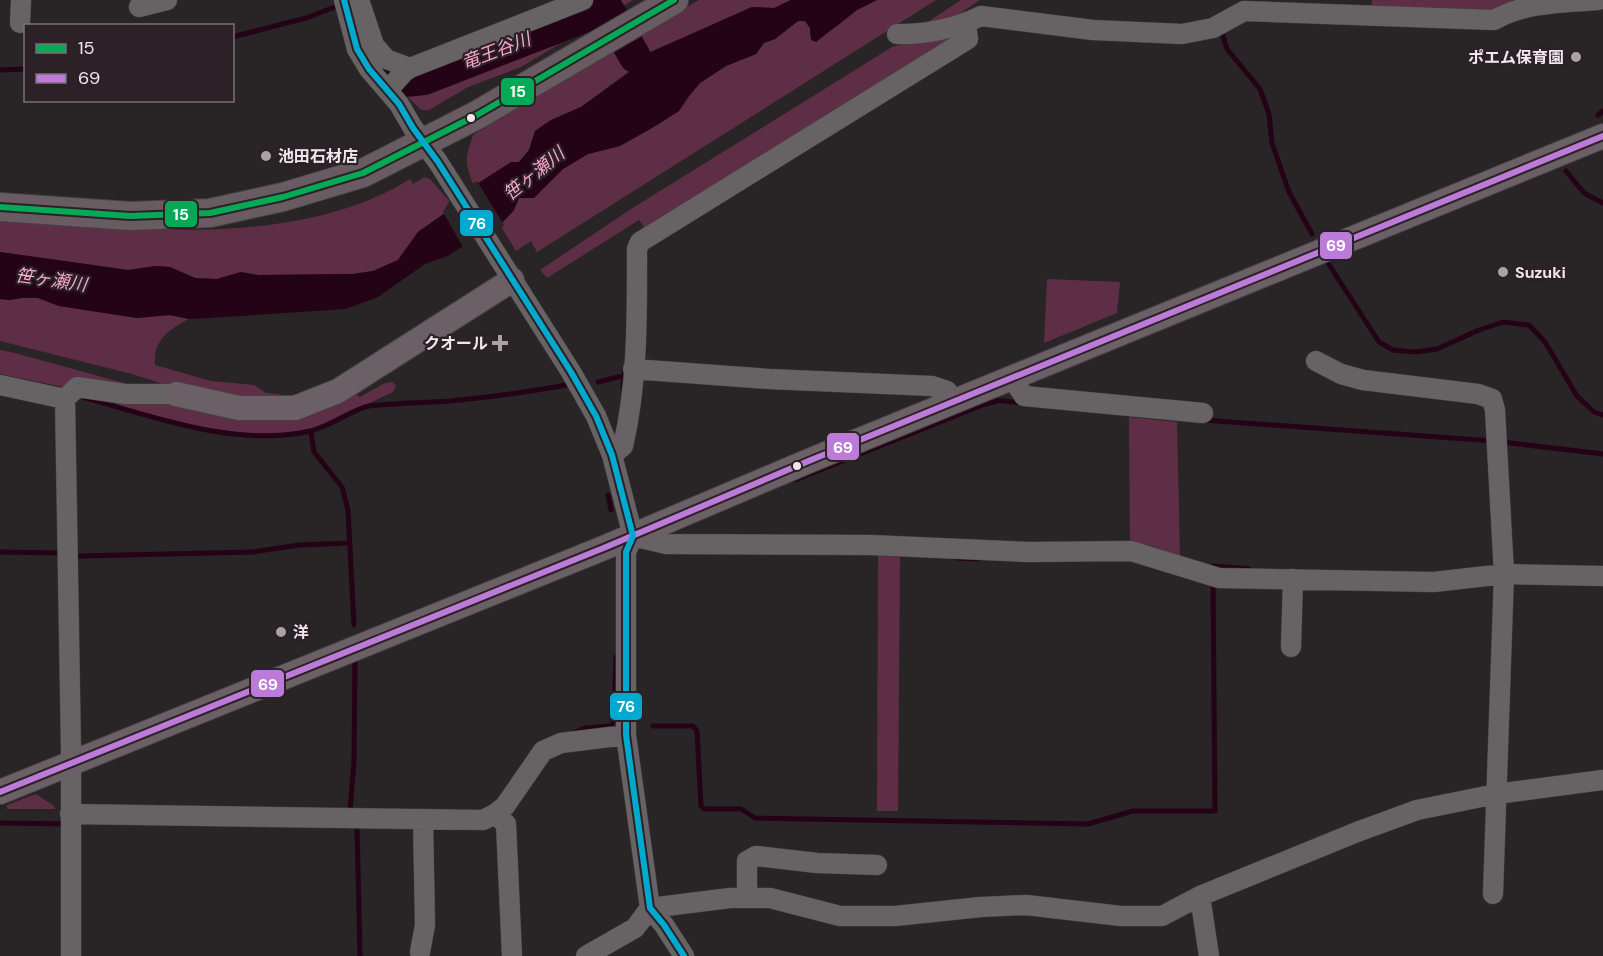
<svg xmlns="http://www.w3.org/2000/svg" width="1603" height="956" viewBox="0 0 1603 956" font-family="'DM Sans','Noto Sans JP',sans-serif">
	<rect width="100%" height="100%" fill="#292426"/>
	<path fill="#5e2e47" d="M 596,0 L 633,0 L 521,67 L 468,87 L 429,110 L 421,110 L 397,86 L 407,75 L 582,3 Z
		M 699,0 L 791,0 L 774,8 L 752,7 L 641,56 L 631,38 Z
		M 877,0 L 936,0 L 537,252 L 531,241 L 516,251 L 500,225 L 514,210 L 519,198 L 534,197 L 563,169 L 588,154 L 620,146 L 657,125 L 679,111 L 689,96 L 700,83 L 726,66 L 756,54 L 764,43 L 775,39 L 798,21 L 805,21 L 810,28 L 810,35 L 832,30 L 857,10 Z
		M 961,0 L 980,0 L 962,12 L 952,24 L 914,31 Z
		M 1372,0 L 1566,0 L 1505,11 L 1372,11 Z
		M 962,31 L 645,228 L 639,220 L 547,278 L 540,270 L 631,209 L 892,47 L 921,38 Z
		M 619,44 L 631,70 L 581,107 L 551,120 L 535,131 L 529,150 L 518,163 L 511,162 L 474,186 C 464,161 465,160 473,135 Z
		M 424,177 L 430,179 L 451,203 L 448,211 L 418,232 L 398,260 L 373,271 L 353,274 L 258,275 L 241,272 L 217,279 L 195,278 L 170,267 L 156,266 L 128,270 L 0,252 L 0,219 C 127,229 297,250 410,179 L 413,184 Z
		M 1047,279 L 1120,282 L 1117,313 L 1044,343 Z
		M 22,298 L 38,298 L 59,306 L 137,318 L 170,315 L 189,319 C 169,329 153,340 155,365 L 211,381 L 254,385 L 266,393 L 293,396 L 295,403 L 179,389 L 132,374 L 0,341 L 0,299 L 9,300 Z
		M 0,350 L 15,353 L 153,391 L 68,388 L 0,374 Z
		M 393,382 L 396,386 L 393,392 C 368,403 336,423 309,429 C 242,446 154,415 89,397 L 237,409 L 356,394 L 360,397 L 385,383 Z
		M 1129,417 L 1177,422 L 1180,557 L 1152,546 L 1130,542 Z
		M 878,555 L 900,557 L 898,811 L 877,811 Z
		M 36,794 L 54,806 L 55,809 L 7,809 L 7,805 Z"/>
	<path fill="#240316" d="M 791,0 L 877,0 L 857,10 L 816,42 L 811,40 L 810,28 L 805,21 L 798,21 L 775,39 L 764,43 L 756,54 L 726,66 L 700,83 L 689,96 L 679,111 L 657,125 L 620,146 L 588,154 L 563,169 L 534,198 L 519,198 L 514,210 L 500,225 L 474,186 L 511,162 L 519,162 L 529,150 L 535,131 L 551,120 L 581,107 L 631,71 L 619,44 L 631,38 L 642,56 L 752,7 L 774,8 Z
		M 448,211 L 474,239 L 448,256 L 425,264 L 378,297 L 346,309 L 224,317 L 189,319 L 170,315 L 137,318 L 59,306 L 38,298 L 22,298 L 9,300 L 0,299 L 0,252 L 128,270 L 156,266 L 170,267 L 195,278 L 217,279 L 241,272 L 258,275 L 353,274 L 373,271 L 398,260 L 418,232 Z"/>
	<path fill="#292426" d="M 477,181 L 504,225 L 502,228 L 498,227 L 472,188 L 472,184 Z
		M 450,200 L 452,200 L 477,240 L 464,249 L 443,212 Z"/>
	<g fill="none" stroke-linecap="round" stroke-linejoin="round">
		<path stroke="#240316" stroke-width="5" d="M 1222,33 L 1227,49 L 1260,89 L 1269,114 L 1272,143 L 1289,192 L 1312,234
			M 232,37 L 306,18 L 340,5
			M 0,70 L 26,69
			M 1598,115 L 1603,111
			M 1566,171 L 1584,193 L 1603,203
			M 1328,263 L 1379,342 L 1393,350 L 1415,352 L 1437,349 L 1479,330 L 1503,322 L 1529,325 L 1545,342 L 1577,396 L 1594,412 L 1603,415
			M 598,382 L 626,375
			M 623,388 L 625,367
			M 83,397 C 153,417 238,448 310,431 C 329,427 353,409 369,406 C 395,403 423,403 450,401 C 490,397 528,392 567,385
			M 995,400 L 1023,403
			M 1203,420 L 1493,441
			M 311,431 L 314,452 L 342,487 L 348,510 L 354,625
			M 1502,442 L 1603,454
			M 795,480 L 985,404 L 997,401
			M 608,495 L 611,510
			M 0,552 L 61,553 L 80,556 L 252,552 L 299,545 L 350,543
			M 956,558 L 979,559
			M 1213,572 L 1213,566 L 1249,569
			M 653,726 L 693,726 L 697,731 L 701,806 L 705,809 L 741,809 L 755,818 L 1088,824 L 1133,811 L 1215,811 L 1213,581
			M 573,733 L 585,728 L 611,726 L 614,721 L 616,657
			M 350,810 L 354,762 L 355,657
			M 0,823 L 67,824
			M 357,826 L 360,956"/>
		<path stroke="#240316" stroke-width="32" d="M 361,32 C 367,53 380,71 400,80 C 407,82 417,80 424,79 L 607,8 L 635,57"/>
		<defs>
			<path id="minor" d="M 344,0 L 357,49 L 369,69 L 399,104 L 413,128 L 438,162 L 571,372 L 596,416 L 612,455 L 633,536 L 626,552 L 626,735 L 650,908 L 664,925 L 684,956
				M 359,0 L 374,45 L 386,59 L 410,68
				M 139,7 L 167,0
				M 20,23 L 21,0
				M 897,34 C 925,35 956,28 981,16 L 1093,30 L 1182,34 L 1213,28 L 1244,11 L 1494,20 C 1526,2 1562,3 1598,0
				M 388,90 L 404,72 L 410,68 L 583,0
				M 1316,361 L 1341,374 L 1363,380 L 1478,394 L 1492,399 L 1495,410 L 1504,574 L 1493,894
				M 633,369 L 769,379 L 932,386 L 947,391 L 952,403
				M 1012,378 L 1024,396 L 1203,413
				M 0,385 L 65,399
				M 612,455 L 623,446 C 638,382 637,315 637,249 L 640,242 L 968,39 L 966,24
				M 633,536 L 666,544 L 871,545 L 1029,552 L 1131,551 L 1219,578 L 1434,582 L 1504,574 L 1603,576
				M 1291,647 L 1293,579
				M 70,814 L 483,820 L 495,814 L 505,806 L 543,751 L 561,743 L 626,735
				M 495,814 L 506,824 L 512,956
				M 1200,896 L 1209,956
				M 747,898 L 747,861 L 756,856 L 817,863 L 877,865
				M 420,952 L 425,925 L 423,819
				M 71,956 L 71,750 L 65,399 L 77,387 L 125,394 L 176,394
				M 586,956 L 635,928 L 650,908 L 730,898 L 770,898 L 840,916 L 895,916 L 981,907 L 1026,905 L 1121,916 L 1162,916 L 1200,896 L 1357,832 L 1417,810 L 1496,794 L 1603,780"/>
			<path id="major" d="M 176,394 L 239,408 L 295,408 L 338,391 L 512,280
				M 0,792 L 606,547 L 811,460 L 1603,136"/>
			<path id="highway" d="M 0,207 L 130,216 L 210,213 L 283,197 L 363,173 L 424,142 L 477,115 L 674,0"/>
		</defs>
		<use href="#minor" stroke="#464143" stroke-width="21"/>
		<use href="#major" stroke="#464143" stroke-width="26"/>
		<use href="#highway" stroke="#464143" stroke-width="30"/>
		<use href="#minor" stroke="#676365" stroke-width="20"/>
		<use href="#major" stroke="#6a6066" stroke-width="24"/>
		<use href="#highway" stroke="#685b62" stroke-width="28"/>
		<defs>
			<path id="bus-1" d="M 0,207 L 130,216 L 210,213 L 283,197 L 363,173 L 424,142 L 477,115 L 674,0"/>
			<path id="bus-2" d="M 0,792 L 606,547 L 811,460 L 1603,136"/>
			<path id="bus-3" d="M 344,0 L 357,49 L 369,69 L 399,104 L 413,128 L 438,162 L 571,372 L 596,416 L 612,455 L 633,536 L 626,552 L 626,735 L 650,908 L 664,925 L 684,956"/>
		</defs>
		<use href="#bus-1" stroke="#2c2126" stroke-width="10"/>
		<use href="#bus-2" stroke="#2c2126" stroke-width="10"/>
		<use href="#bus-3" stroke="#2c2126" stroke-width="10"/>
		<use href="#bus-1" stroke="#06aa56" stroke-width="6"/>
		<use href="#bus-2" stroke="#bd7bd9" stroke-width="6"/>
		<use href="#bus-3" stroke="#00a9ce" stroke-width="6"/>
	</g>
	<g fill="#aaa3a6" stroke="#2c2126" stroke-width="2">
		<circle cx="1576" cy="57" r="6"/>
		<circle cx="266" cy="156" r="6"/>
		<circle cx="1503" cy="272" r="6"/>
		<path d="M497 334h6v6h6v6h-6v6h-6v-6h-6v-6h6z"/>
		<circle cx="281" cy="632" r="6"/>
	</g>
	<g fill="#efe7eb" stroke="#2c2126" stroke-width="2">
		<circle cx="471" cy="118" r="5"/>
		<circle cx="797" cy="466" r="5"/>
	</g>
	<g text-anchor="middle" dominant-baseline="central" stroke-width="4.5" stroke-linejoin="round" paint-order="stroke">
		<g font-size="16" font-weight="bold" fill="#efe7eb" stroke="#2c2126" text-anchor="start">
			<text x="1564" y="57" text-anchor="end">ポエム保育園</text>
			<text x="278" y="156">池田石材店</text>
			<text x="1515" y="272">Suzuki</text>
			<text x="488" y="343" text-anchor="end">クオール</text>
			<text x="293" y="632">洋</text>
		</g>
		<g font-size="18" font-style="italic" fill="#f7a6cd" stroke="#2c2126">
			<text transform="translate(496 51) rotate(-21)">竜王谷川</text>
			<text transform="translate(534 174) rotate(-39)">笹ヶ瀬川</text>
			<text transform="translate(51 280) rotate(8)">笹ヶ瀬川</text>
		</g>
	</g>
	<g stroke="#2c2126" stroke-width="2">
		<rect x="500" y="77" width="35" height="29" rx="6" fill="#06aa56"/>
		<rect x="164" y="200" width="34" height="28" rx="6" fill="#06aa56"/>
		<rect x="459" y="209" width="35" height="28" rx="6" fill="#00a9ce"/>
		<rect x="1319" y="231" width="34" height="29" rx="6" fill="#bd7bd9"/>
		<rect x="826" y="432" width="34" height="29" rx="6" fill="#bd7bd9"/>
		<rect x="250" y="669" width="35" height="29" rx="6" fill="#bd7bd9"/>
		<rect x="609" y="692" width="34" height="29" rx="6" fill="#00a9ce"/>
	</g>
	<g font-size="16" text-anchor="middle" font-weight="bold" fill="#fff">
		<text x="518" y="97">15</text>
		<text x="181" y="220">15</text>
		<text x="477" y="229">76</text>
		<text x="1336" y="251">69</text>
		<text x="843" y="453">69</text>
		<text x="268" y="690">69</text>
		<text x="626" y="712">76</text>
	</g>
	<rect x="24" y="24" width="210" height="78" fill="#2c2126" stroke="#7a7075" stroke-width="1.5"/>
	<rect x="36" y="44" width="30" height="9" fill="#06aa56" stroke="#7a7075" stroke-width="1.5"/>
	<text x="78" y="54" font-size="18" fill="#efe7eb">15</text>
	<rect x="36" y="74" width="30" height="9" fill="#bd7bd9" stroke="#7a7075" stroke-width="1.5"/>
	<text x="78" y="84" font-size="18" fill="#efe7eb">69</text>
</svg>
